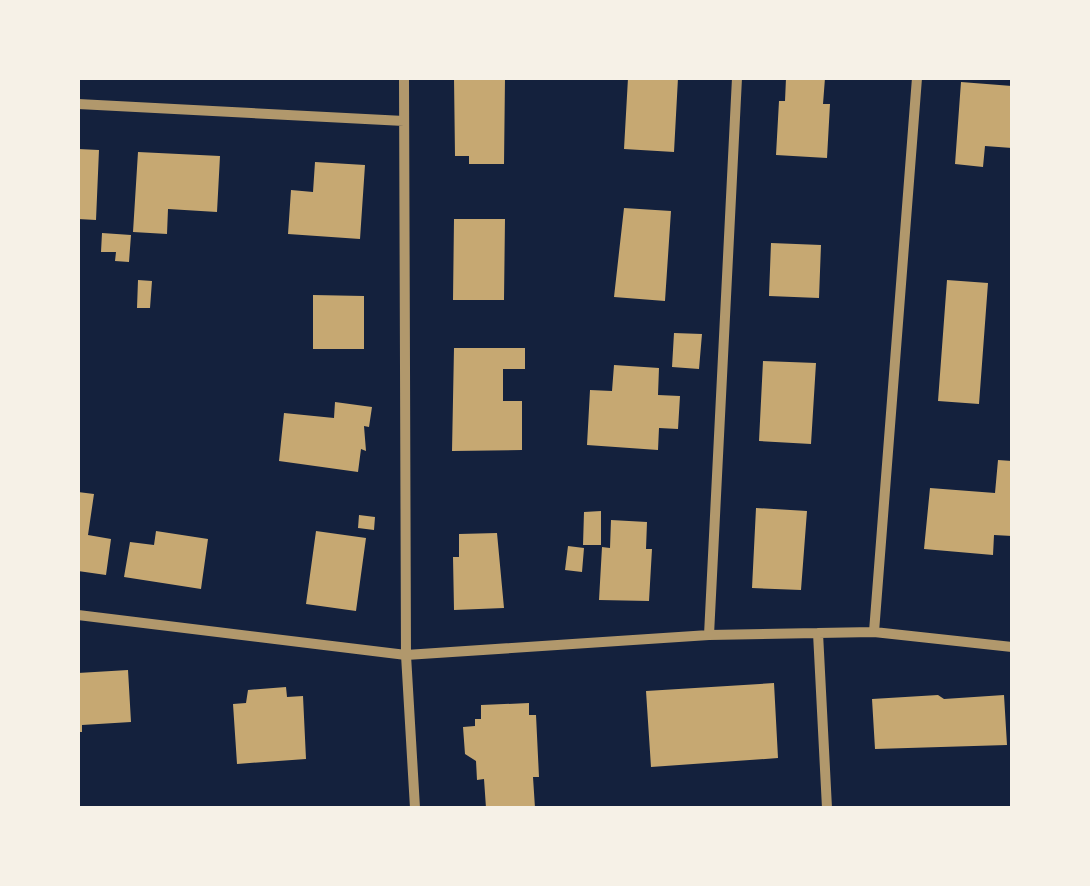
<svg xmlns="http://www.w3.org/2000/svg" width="1090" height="886" viewBox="0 0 1090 886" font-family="Poppins,sans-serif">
	<rect width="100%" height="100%" fill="#14213d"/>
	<path fill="#c6a872" d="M 454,78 L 505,78 L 504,164 L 469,164 L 469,156 L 455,156 Z
		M 628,78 L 678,78 L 674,152 L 624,149 Z
		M 786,78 L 825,78 L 823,104 L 830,104 L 827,158 L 776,155 L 779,101 L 785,101 Z
		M 961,82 L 1012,86 L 1012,148 L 985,146 L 983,167 L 955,164 Z
		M 78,149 L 99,150 L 96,220 L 78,219 Z
		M 138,152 L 220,156 L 217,212 L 168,209 L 167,234 L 133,232 Z
		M 315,162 L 365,165 L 360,239 L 288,234 L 291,190 L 313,192 Z
		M 624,208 L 671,211 L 665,301 L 614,297 Z
		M 454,219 L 505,219 L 504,300 L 453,300 Z
		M 102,233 L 131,235 L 129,262 L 115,261 L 116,252 L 101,252 Z
		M 771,243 L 821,245 L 819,298 L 769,296 Z
		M 138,280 L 152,281 L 150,308 L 137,308 Z
		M 947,280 L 988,283 L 979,404 L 938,401 Z
		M 313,295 L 364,296 L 364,349 L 313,349 Z
		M 674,333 L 702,334 L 699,369 L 672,367 Z
		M 454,348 L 525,348 L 525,369 L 503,369 L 503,401 L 522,401 L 522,450 L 452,451 Z
		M 763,361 L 816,363 L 811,444 L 759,441 Z
		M 614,365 L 659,368 L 658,395 L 680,396 L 678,429 L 659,428 L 658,450 L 587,445 L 590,390 L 612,391 Z
		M 335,402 L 372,407 L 369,427 L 364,426 L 366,451 L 361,449 L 358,472 L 279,461 L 284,413 L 334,418 Z
		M 998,460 L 1012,461 L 1012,536 L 994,535 L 993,555 L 924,549 L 930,488 L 995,493 Z
		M 78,492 L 94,494 L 88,535 L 111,539 L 106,575 L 78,571 Z
		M 756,508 L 807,511 L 801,590 L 752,588 Z
		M 601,511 L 601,545 L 583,545 L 584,512 Z
		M 359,515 L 375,517 L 374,530 L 358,528 Z
		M 611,520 L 647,522 L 646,549 L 652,549 L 649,601 L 599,600 L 602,547 L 610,548 Z
		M 156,531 L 208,539 L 201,589 L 124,577 L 130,542 L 154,545 Z
		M 316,531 L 366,538 L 356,611 L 306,604 Z
		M 497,533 L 504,608 L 454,610 L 453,557 L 459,557 L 459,534 Z
		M 568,546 L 584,548 L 582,572 L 565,570 Z
		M 128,670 L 131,722 L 82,725 L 82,732 L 78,732 L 78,673 Z
		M 774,683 L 778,758 L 651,767 L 646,691 Z
		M 286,687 L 287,697 L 303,696 L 306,759 L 237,764 L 233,704 L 246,703 L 248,690 Z
		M 938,695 L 944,699 L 1004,695 L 1007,745 L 875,749 L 872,699 Z
		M 529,703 L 529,715 L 536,715 L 539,777 L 533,777 L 535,808 L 486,808 L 484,779 L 477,780 L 476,761 L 465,754 L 463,727 L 475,726 L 475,719 L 481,719 L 481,705 Z"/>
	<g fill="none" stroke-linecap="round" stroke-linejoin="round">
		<path stroke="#b1986c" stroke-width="10" d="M 404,78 L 406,655 L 415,808
			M 78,104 L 404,121
			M 78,615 L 406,655 L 709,635 L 874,632 L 1012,647
			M 874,632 L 917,78
			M 818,633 L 827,808
			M 709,635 L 737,78"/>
	</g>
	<rect width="1090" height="886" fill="none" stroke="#f6f1e7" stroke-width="160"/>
</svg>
